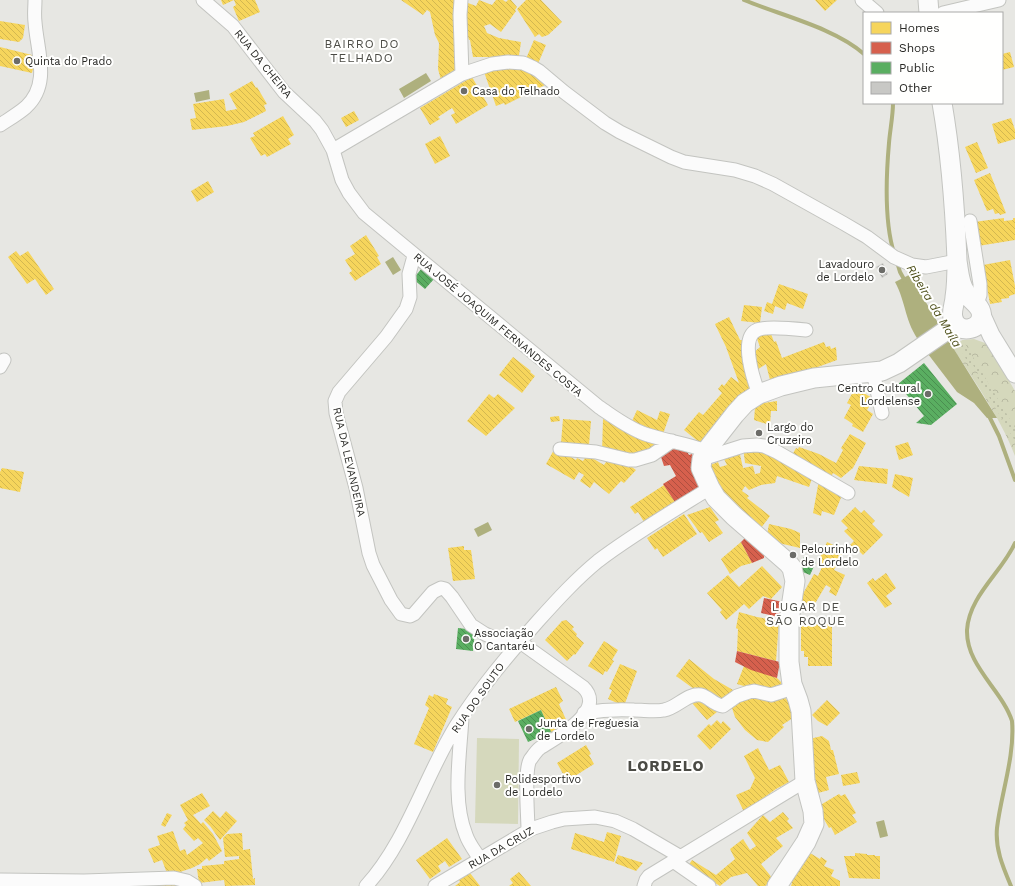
<svg xmlns="http://www.w3.org/2000/svg" width="1015" height="886" viewBox="0 0 1015 886" font-family="'Work Sans',sans-serif">
	<defs>
		<pattern id="forest-crowns" width="20" height="18" patternUnits="userSpaceOnUse"><rect width="20" height="18" fill="#d5d8bc"/><path d="M2 6a3 3 0 1 1 6 0M12 15a3 3 0 1 1 6 0" fill="none" stroke="#b7b9a1"/></pattern>
		<pattern id="garden-dots" width="8" height="8" patternUnits="userSpaceOnUse"><rect width="8" height="8" fill="#d5d8bc"/><path d="M2 2h.1M6 6h.1" fill="none" stroke="#b7b9a1" stroke-width="1.8" stroke-linecap="round"/></pattern>
		<pattern id="homes-back-hatch" width="6" height="6" patternUnits="userSpaceOnUse"><rect width="6" height="6" fill="#f6d55c"/><path d="M-1 5l2 2M0 0l6 6M5-1l2 2" fill="none" stroke="#d3b750"/></pattern>
		<pattern id="shops-back-hatch" width="6" height="6" patternUnits="userSpaceOnUse"><rect width="6" height="6" fill="#d6604d"/><path d="M-1 5l2 2M0 0l6 6M5-1l2 2" fill="none" stroke="#ae4f40"/></pattern>
		<pattern id="public-back-hatch" width="6" height="6" patternUnits="userSpaceOnUse"><rect width="6" height="6" fill="#5aae61"/><path d="M-1 5l2 2M0 0l6 6M5-1l2 2" fill="none" stroke="#4a8e50"/></pattern>
		<pattern id="building-back-hatch" width="6" height="6" patternUnits="userSpaceOnUse"><rect width="6" height="6" fill="#c8c8c5"/><path d="M-1 5l2 2M0 0l6 6M5-1l2 2" fill="none" stroke="#acaca9"/></pattern>
	</defs>
	<rect width="100%" height="100%" fill="#e7e7e3"/>
	<path fill="#d5d8bc" d="M 477,738 L 519,739 L 518,824 L 475,823 Z"/>
	<path fill="url(#forest-crowns)" d="M 974,339 L 985,343 L 990,348 L 1015,391 L 1015,456 C 1000,416 971,377 949,341 L 954,340 L 957,343 L 963,340 Z"/>
	<path fill="url(#garden-dots)" d="M 963,340 L 1015,428 L 1015,441 L 976,375 L 978,373 L 973,365 L 970,366 L 957,343 Z"/>
	<path fill="#aeb07e" d="M 426,73 L 431,81 L 404,98 L 399,89 Z
		M 209,90 L 210,99 L 196,102 L 194,93 Z
		M 393,257 L 401,270 L 393,275 L 385,262 Z
		M 911,274 L 917,287 L 941,328 L 920,342 C 905,323 906,302 895,282 Z
		M 949,341 L 952,346 L 997,418 L 987,418 L 974,403 L 957,392 L 928,354 Z
		M 488,522 L 492,530 L 478,537 L 474,529 Z
		M 884,820 L 888,836 L 880,838 L 876,822 Z"/>
	<path fill="url(#homes-back-hatch)" d="M 221,0 L 255,0 L 260,12 L 239,21 L 233,7 L 236,5 L 234,0 L 223,5 Z
		M 401,0 L 455,0 L 459,71 L 441,80 L 438,69 L 439,43 L 435,35 L 430,12 L 427,10 L 423,15 Z
		M 479,0 L 492,5 L 496,0 L 503,0 L 506,2 L 508,0 L 511,0 L 517,7 L 515,10 L 516,11 L 501,32 L 490,24 L 484,26 L 487,33 L 499,38 L 521,42 L 518,62 L 495,57 L 473,57 L 470,40 L 469,40 L 464,25 L 468,3 L 476,6 Z
		M 526,0 L 541,0 L 562,22 L 548,35 L 542,37 L 539,34 L 535,37 L 517,9 Z
		M 815,0 L 837,0 L 825,11 Z
		M 0,21 L 25,25 L 23,38 L 19,42 L 0,39 Z
		M 534,40 L 546,45 L 537,66 L 525,61 Z
		M 0,47 L 36,56 L 32,73 L 0,66 Z
		M 1010,52 L 1014,67 L 1002,70 L 1002,54 Z
		M 496,66 L 531,69 L 545,85 L 505,105 L 504,103 L 496,106 L 483,69 Z
		M 472,77 L 488,105 L 456,124 L 451,115 L 455,113 L 452,108 L 438,117 L 440,119 L 430,125 L 420,108 Z
		M 252,81 L 256,88 L 257,87 L 267,104 L 264,105 L 266,111 L 244,122 L 227,126 L 192,130 L 190,119 L 196,118 L 193,104 L 224,99 L 226,111 L 237,109 L 229,94 Z
		M 354,111 L 359,120 L 346,127 L 341,118 Z
		M 283,116 L 294,135 L 288,139 L 291,144 L 267,157 L 265,154 L 261,156 L 250,138 L 255,136 L 253,133 Z
		M 1011,118 L 1015,130 L 1015,139 L 998,144 L 992,124 Z
		M 440,136 L 450,156 L 435,164 L 425,144 Z
		M 977,142 L 988,168 L 976,173 L 965,147 Z
		M 990,173 L 1006,213 L 1000,215 L 999,213 L 995,214 L 993,209 L 987,211 L 974,180 Z
		M 208,181 L 214,192 L 197,202 L 191,191 Z
		M 1004,218 L 1004,221 L 1013,220 L 1013,218 L 1015,218 L 1015,240 L 978,246 L 974,222 Z
		M 366,235 L 379,256 L 377,257 L 381,264 L 355,281 L 349,273 L 352,271 L 345,260 L 355,254 L 350,246 Z
		M 16,251 L 20,256 L 28,251 L 54,289 L 46,295 L 35,279 L 27,284 L 8,257 Z
		M 1010,260 L 1015,286 L 1015,294 L 1009,296 L 1009,298 L 1001,299 L 1002,302 L 990,304 L 983,265 Z
		M 779,284 L 808,294 L 803,309 L 787,303 L 785,310 L 775,306 L 773,314 L 764,311 L 767,302 L 772,304 Z
		M 744,305 L 762,307 L 760,323 L 741,321 Z
		M 729,317 L 740,340 L 746,340 L 754,389 L 704,446 L 684,430 L 699,412 L 703,415 L 722,393 L 718,389 L 722,384 L 724,386 L 731,377 L 739,383 L 726,347 L 715,324 Z
		M 770,331 L 774,342 L 776,341 L 782,358 L 824,342 L 826,347 L 830,346 L 831,349 L 836,347 L 837,360 L 771,384 L 766,364 L 754,372 L 752,354 L 760,347 L 756,336 Z
		M 513,357 L 531,371 L 530,372 L 535,376 L 522,393 L 499,375 Z
		M 855,388 L 874,399 L 867,410 L 873,414 L 863,432 L 852,426 L 853,424 L 844,418 L 851,405 L 847,403 Z
		M 489,394 L 494,398 L 498,394 L 515,408 L 486,436 L 467,421 Z
		M 777,401 L 777,411 L 771,411 L 770,425 L 754,420 L 755,408 L 764,403 Z
		M 637,410 L 657,420 L 660,411 L 670,414 L 663,434 L 632,421 Z
		M 559,416 L 560,421 L 551,422 L 550,417 Z
		M 563,419 L 591,421 L 589,445 L 561,443 Z
		M 603,419 L 636,437 L 654,443 L 659,448 L 627,458 L 602,452 Z
		M 850,434 L 866,443 L 853,468 L 841,478 L 833,473 L 830,479 L 791,457 L 796,448 L 798,449 L 799,447 L 819,454 L 836,463 L 843,450 L 841,448 Z
		M 908,442 L 913,455 L 899,460 L 895,446 Z
		M 743,447 L 770,449 L 813,476 L 809,487 L 777,476 L 775,483 L 761,485 L 749,490 L 745,486 L 742,491 L 749,496 L 747,498 L 770,516 L 758,532 L 727,509 L 705,467 L 718,462 L 720,467 L 727,465 L 723,457 L 739,450 L 743,468 L 753,466 L 755,474 L 760,473 L 761,466 L 745,463 Z
		M 555,448 L 576,460 L 577,458 L 583,461 L 587,455 L 604,465 L 610,456 L 619,458 L 636,470 L 624,483 L 621,481 L 609,494 L 594,482 L 590,488 L 580,481 L 584,475 L 579,472 L 574,480 L 546,464 Z
		M 859,466 L 888,469 L 887,484 L 854,480 Z
		M 2,468 L 24,472 L 20,492 L 0,488 L 0,472 Z
		M 895,474 L 913,478 L 909,497 L 892,487 Z
		M 819,480 L 842,495 L 834,515 L 822,511 L 821,516 L 813,513 Z
		M 664,485 L 675,502 L 644,522 L 638,512 L 635,514 L 630,507 Z
		M 710,507 L 719,520 L 715,522 L 723,533 L 709,542 L 702,532 L 700,533 L 687,515 Z
		M 855,507 L 861,513 L 864,510 L 875,521 L 872,524 L 883,535 L 863,555 L 859,551 L 856,554 L 851,549 L 853,547 L 850,545 L 854,541 L 844,531 L 848,528 L 841,521 Z
		M 684,514 L 697,534 L 663,557 L 657,548 L 655,550 L 647,538 Z
		M 769,524 L 791,529 L 800,533 L 800,548 L 766,540 Z
		M 741,542 L 752,563 L 741,566 L 730,574 L 721,559 Z
		M 827,542 L 844,550 L 834,570 L 845,575 L 836,596 L 829,592 L 831,588 L 826,585 L 813,607 L 800,599 L 814,574 L 818,576 L 822,567 L 817,564 Z
		M 464,546 L 464,550 L 471,550 L 475,579 L 453,581 L 448,548 Z
		M 762,566 L 782,587 L 771,599 L 763,596 L 749,609 L 744,604 L 726,620 L 720,612 L 722,610 L 707,593 L 728,575 L 739,587 Z
		M 886,573 L 896,588 L 886,596 L 892,604 L 885,608 L 867,583 L 873,578 L 875,581 Z
		M 739,612 L 757,617 L 779,621 L 776,661 L 737,651 L 738,629 L 736,628 Z
		M 566,620 L 574,627 L 572,629 L 577,634 L 576,636 L 584,643 L 575,655 L 574,654 L 567,661 L 545,640 L 562,621 Z
		M 816,624 L 832,624 L 832,666 L 808,666 L 808,657 L 804,657 L 804,651 L 801,651 L 801,626 L 816,626 Z
		M 604,641 L 618,650 L 612,660 L 614,661 L 607,672 L 605,671 L 603,675 L 588,666 Z
		M 689,659 L 714,679 L 733,690 L 725,704 L 703,693 L 695,687 L 694,689 L 676,676 Z
		M 620,664 L 637,671 L 624,706 L 608,699 L 612,690 L 609,689 Z
		M 744,666 L 777,678 L 781,682 L 782,690 L 774,693 L 744,689 L 744,686 L 737,684 Z
		M 556,687 L 563,701 L 559,704 L 568,724 L 551,732 L 541,710 L 515,722 L 509,709 Z
		M 782,693 L 791,706 L 796,716 L 782,725 L 784,727 L 768,742 L 757,740 L 745,730 L 735,717 L 730,702 L 751,694 Z
		M 434,694 L 448,699 L 446,704 L 452,707 L 433,752 L 414,744 L 429,708 L 425,705 L 429,695 L 433,697 Z
		M 699,698 L 707,700 L 717,712 L 707,720 L 692,703 Z
		M 827,700 L 840,713 L 827,726 L 818,721 L 812,715 Z
		M 717,720 L 721,724 L 723,721 L 731,729 L 710,750 L 697,736 L 709,724 L 711,726 Z
		M 822,736 L 829,741 L 831,750 L 833,750 L 839,774 L 826,777 L 829,790 L 818,793 L 815,778 L 810,780 L 805,740 Z
		M 586,745 L 591,754 L 589,755 L 594,764 L 567,781 L 557,763 Z
		M 758,748 L 769,770 L 780,765 L 789,782 L 776,789 L 744,812 L 736,795 L 750,789 L 755,778 L 744,756 Z
		M 857,772 L 860,783 L 843,786 L 841,775 Z
		M 202,793 L 210,806 L 193,815 L 201,824 L 203,822 L 213,834 L 222,851 L 209,861 L 207,858 L 200,864 L 192,868 L 168,876 L 162,860 L 154,863 L 148,849 L 160,845 L 157,836 L 173,831 L 180,851 L 185,849 L 187,855 L 203,843 L 198,838 L 194,841 L 183,829 L 186,825 L 184,823 L 188,820 L 180,805 Z
		M 839,794 L 841,796 L 845,794 L 856,813 L 852,815 L 857,822 L 835,835 L 831,827 L 829,828 L 817,807 Z
		M 213,811 L 220,818 L 226,811 L 237,821 L 220,840 L 210,826 L 204,820 Z
		M 783,812 L 789,819 L 787,821 L 793,828 L 776,838 L 783,846 L 761,864 L 773,879 L 765,886 L 758,886 L 747,873 L 731,877 L 720,886 L 688,866 L 692,860 L 716,875 L 735,859 L 730,849 L 743,839 L 750,850 L 756,846 L 747,833 L 763,815 L 770,822 Z
		M 167,813 L 172,815 L 165,827 L 161,825 Z
		M 607,832 L 621,836 L 614,862 L 571,849 L 575,833 L 604,842 Z
		M 242,833 L 243,850 L 250,849 L 253,879 L 255,878 L 255,885 L 225,886 L 224,880 L 199,883 L 197,869 L 202,869 L 202,866 L 224,864 L 224,861 L 239,859 L 239,856 L 225,857 L 223,838 L 227,834 Z
		M 447,838 L 462,859 L 449,867 L 445,861 L 438,866 L 441,871 L 430,879 L 416,860 Z
		M 810,853 L 820,859 L 821,857 L 827,861 L 824,866 L 834,870 L 831,876 L 840,881 L 840,886 L 791,886 L 792,883 L 790,882 Z
		M 855,853 L 867,854 L 867,855 L 875,855 L 875,856 L 880,856 L 880,879 L 849,878 L 844,856 L 855,856 Z
		M 618,855 L 643,863 L 636,871 L 615,863 Z
		M 519,872 L 531,886 L 509,886 L 513,883 L 510,879 Z
		M 470,873 L 480,886 L 455,886 L 460,882 L 459,880 Z
		M 110,884 L 182,884 L 185,886 L 110,886 Z"/>
	<path fill="url(#shops-back-hatch)" d="M 677,444 L 685,448 L 689,455 L 692,454 L 699,470 L 704,487 L 675,502 L 663,484 L 676,476 L 670,465 L 664,466 L 659,451 Z
		M 746,537 L 764,555 L 764,558 L 752,563 L 741,542 Z
		M 764,598 L 783,602 L 779,617 L 761,613 Z
		M 737,651 L 780,662 L 777,678 L 751,670 L 735,662 Z"/>
	<path fill="url(#public-back-hatch)" d="M 422,268 L 434,279 L 425,289 L 413,279 Z
		M 924,363 L 957,404 L 931,425 L 916,423 L 924,416 L 898,384 Z
		M 804,557 L 816,562 L 810,575 L 798,570 Z
		M 458,628 L 475,630 L 473,651 L 456,649 Z
		M 541,710 L 551,732 L 528,742 L 518,721 Z"/>
	<g fill="none" stroke-linecap="round" stroke-linejoin="round">
		<path stroke="#aeb07e" stroke-width="4" d="M 744,0 C 780,15 835,28 864,54
			M 893,103 C 893,116 890,130 889,143 C 886,177 884,221 894,253
			M 897,262 L 900,272 L 905,281
			M 988,414 L 999,436 L 1015,480
			M 1011,886 C 1003,867 995,849 997,828 C 1001,794 1015,756 1012,721 C 1002,690 966,666 967,630 C 969,596 1002,572 1015,543"/>
	</g>
	<path fill="url(#building-back-hatch)" d="M 883,263 L 888,274 L 882,278 L 876,267 Z"/>
	<g fill="none" stroke-linecap="round" stroke-linejoin="round">
		<defs>
			<path id="minor" d="M 203,0 L 233,26 L 284,92 L 315,121 L 322,130 L 333,150 L 342,180 L 349,193 L 364,213 L 599,407 C 614,417 628,428 645,434 C 665,441 686,443 706,451
				M 461,0 L 460,15 L 462,74
				M 862,0 L 877,13
				M 943,13 L 999,0
				M 0,125 C 9,119 18,114 26,107 C 51,84 37,51 35,22 C 34,14 35,7 35,0
				M 333,150 L 462,74 L 492,64 L 508,62 L 523,63 L 534,68 L 539,71 L 564,92 L 605,123 L 620,132 L 671,157 L 684,162 L 735,170 L 755,176 L 773,184 L 843,223 L 867,237 L 894,257 L 912,265 L 926,267 L 957,261
				M 970,221 L 980,284 L 980,295 L 977,304
				M 414,256 L 409,274 L 410,297 L 406,309 L 386,337 L 339,392 L 335,401 L 336,413 L 356,488 L 369,553 L 373,565 L 391,600 L 401,614 L 410,616 L 414,614 L 433,592 L 441,588 L 445,589 L 452,597 L 471,625 L 485,634 L 515,647
				M 0,367 L 4,360
				M 873,372 L 882,413
				M 759,394 C 754,381 739,338 757,330 C 764,326 796,329 806,330
				M 560,449 L 596,452 L 629,460 L 635,460 L 652,455 L 672,441
				M 702,459 L 743,446 L 757,445 L 764,446 L 777,452 L 848,493
				M 520,642 L 583,687 C 608,711 555,738 540,748 C 536,751 533,756 530,760 C 524,771 528,816 528,830
				M 584,713 C 601,710 617,709 634,710 C 644,710 655,712 664,710 C 677,708 687,693 701,695 C 709,697 714,705 723,706 L 737,696 L 749,692 L 754,691 L 771,695 L 793,688
				M 462,718 C 460,754 452,801 466,835 C 469,844 475,851 480,859
				M 673,861 L 709,886
				M 0,880 L 84,881 L 174,878 L 187,881 L 195,886
				M 366,886 C 406,843 425,776 456,726 C 480,688 509,654 538,621 C 557,600 576,579 598,561 C 632,535 673,511 710,488
				M 435,886 L 531,829 L 552,822 L 564,819 L 595,817 L 615,821 L 633,829 L 681,857
				M 644,886 L 646,880 L 649,876 L 805,781"/>
			<path id="tertiary" d="M 981,313 L 991,335 L 1015,374"/>
			<path id="secondary" d="M 928,0 L 929,13
				M 942,103 C 951,155 955,208 957,260 C 957,272 957,285 955,297 C 955,303 951,311 953,318 C 957,336 985,330 981,312 C 979,304 970,300 966,293 C 959,284 959,272 957,261
				M 777,886 L 806,842 L 814,824 L 813,811 L 805,781 L 801,711 L 798,700 L 792,684 L 789,662 L 789,621 L 795,581 L 792,568 L 788,563 L 734,516 L 716,498 L 710,488 L 701,468 L 702,459 L 706,451 L 735,414 L 745,403 L 759,394 L 781,386 L 814,378 L 882,371 L 899,363 L 944,332 L 959,327"/>
		</defs>
		<use href="#minor" stroke="#c3c4c0" stroke-width="15"/>
		<use href="#tertiary" stroke="#c3c4c0" stroke-width="19"/>
		<use href="#secondary" stroke="#c3c4c0" stroke-width="21"/>
		<use href="#minor" stroke="#fbfbfb" stroke-width="13"/>
		<use href="#tertiary" stroke="#fbfbfb" stroke-width="17"/>
		<use href="#secondary" stroke="#fbfbfb" stroke-width="19"/>
	</g>
	<g fill="#6c6c68" stroke="#fffffe" stroke-width="1.5">
		<circle cx="17" cy="61" r="4"/>
		<circle cx="464" cy="91" r="4"/>
		<circle cx="882" cy="270" r="4"/>
		<circle cx="928" cy="394" r="4"/>
		<circle cx="759" cy="433" r="4"/>
		<circle cx="793" cy="555" r="4"/>
		<circle cx="466" cy="639" r="4"/>
		<circle cx="529" cy="729" r="4"/>
		<circle cx="497" cy="785" r="4"/>
	</g>
	<g text-anchor="middle" dominant-baseline="central" stroke-width="4" stroke-linejoin="round" paint-order="stroke">
		<g font-size="11" fill="#292926" stroke="#fffffe" text-anchor="start">
			<text x="25" y="61">Quinta do Prado</text>
			<text x="472" y="91">Casa do Telhado</text>
			<text x="874" y="264" text-anchor="end">Lavadouro<tspan x="874" dy="13">de Lordelo</tspan></text>
			<text x="920" y="388" text-anchor="end">Centro Cultural<tspan x="920" dy="13">Lordelense</tspan></text>
			<text x="767" y="427">Largo do<tspan x="767" dy="13">Cruzeiro</tspan></text>
			<text x="801" y="549">Pelourinho<tspan x="801" dy="13">de Lordelo</tspan></text>
			<text x="474" y="633">Associação<tspan x="474" dy="13">O Cantaréu</tspan></text>
			<text x="537" y="723">Junta de Freguesia<tspan x="537" dy="13">de Lordelo</tspan></text>
			<text x="505" y="779">Polidesportivo<tspan x="505" dy="13">de Lordelo</tspan></text>
		</g>
		<g font-size="11" fill="#292926" stroke="#fffffe">
			<text transform="translate(263 64) rotate(51)">RUA DA CHEIRA</text>
			<text transform="translate(498 325) rotate(40)">RUA JOSÉ JOAQUIM FERNANDES COSTA</text>
			<text transform="translate(349 462) rotate(77)">RUA DA LEVANDEIRA</text>
			<text transform="translate(478 698) rotate(-55)">RUA DO SOUTO</text>
			<text transform="translate(501 848) rotate(-30)">RUA DA CRUZ</text>
		</g>
		<g font-size="12" letter-spacing="1" fill="#4b4b45" stroke="#fffffe">
			<text x="362" y="44">BAIRRO DO<tspan x="362" dy="14">TELHADO</tspan></text>
			<text x="806" y="607">LUGAR DE<tspan x="806" dy="14">SÃO ROQUE</tspan></text>
		</g>
		<g font-size="12" font-style="italic" fill="#4e501a" stroke="#fffffe">
			<text transform="translate(934 306) rotate(59)">Ribeira da Maíla</text>
		</g>
		<g font-size="15" font-weight="bold" letter-spacing="1" fill="#4b4b45" stroke="#fffffe">
			<text x="666" y="766">LORDELO</text>
		</g>
	</g>
	<rect x="863" y="12" width="140" height="92" fill="#fffffe" stroke="#a9a9a8"/>
	<rect x="871" y="22" width="20" height="12" fill="#f6d55c" stroke="#a9a9a8"/>
	<text x="899" y="32" font-size="12" fill="#292926">Homes</text>
	<rect x="871" y="42" width="20" height="12" fill="#d6604d" stroke="#a9a9a8"/>
	<text x="899" y="52" font-size="12" fill="#292926">Shops</text>
	<rect x="871" y="62" width="20" height="12" fill="#5aae61" stroke="#a9a9a8"/>
	<text x="899" y="72" font-size="12" fill="#292926">Public</text>
	<rect x="871" y="82" width="20" height="12" fill="#c8c8c5" stroke="#a9a9a8"/>
	<text x="899" y="92" font-size="12" fill="#292926">Other</text>
</svg>
